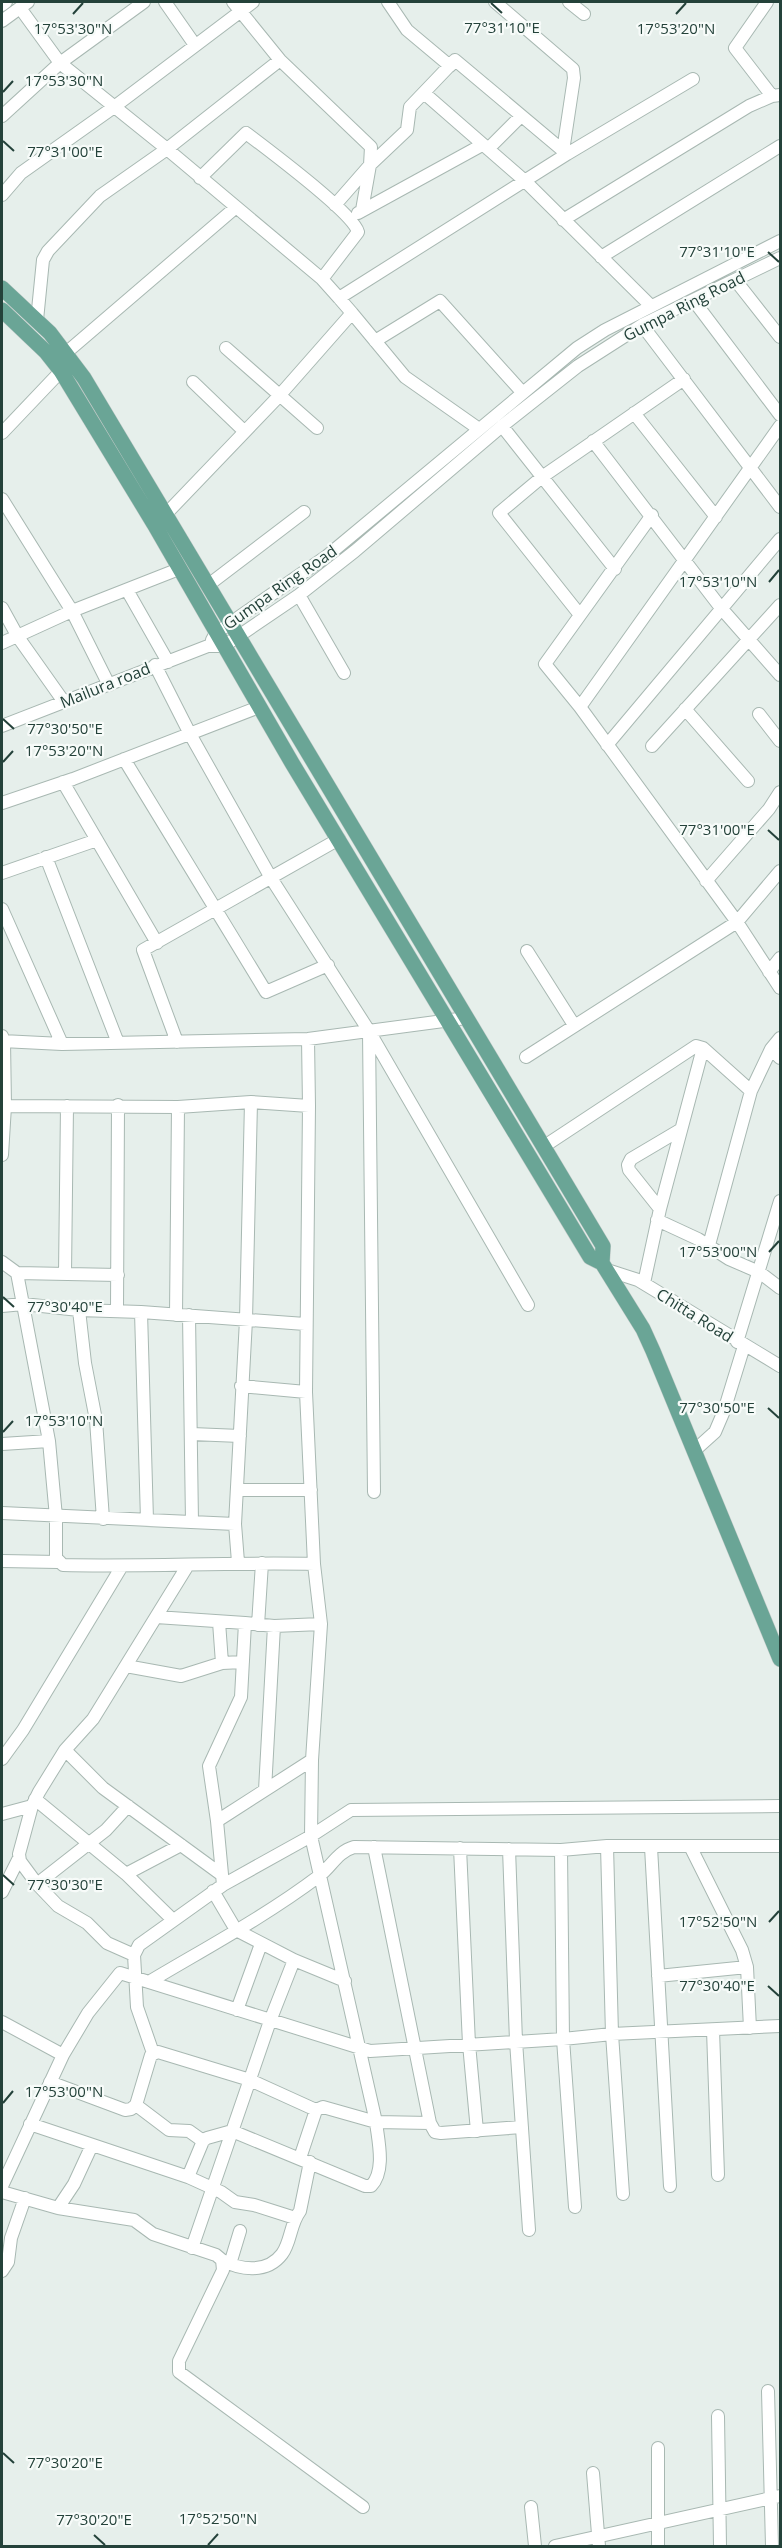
<svg xmlns="http://www.w3.org/2000/svg" width="782" height="2548" viewBox="0 0 782 2548" font-family="'Open Sans',sans-serif">
	<rect width="100%" height="100%" fill="#e6efeb"/>
	<g fill="none" stroke-linecap="round" stroke-linejoin="round">
		<defs>
			<path id="minor" d="M 144,2 L 60,63 L 167,149 L 322,279 L 339,298 L 567,154 L 693,79
				M 165,2 L 195,45
				M 233,2 L 280,60 L 371,147 L 370,165 L 362,210
				M 388,2 L 407,30 L 450,66
				M 495,2 L 573,69 L 574,78 L 563,151
				M 569,2 L 584,14
				M 767,2 L 735,48 L 772,96
				M 2,5 L 6,2
				M 2,21 L 28,2
				M 424,93 L 525,181 L 651,306
				M 2,116 L 60,63 L 20,8
				M 488,149 L 520,117
				M 200,178 L 246,133 C 267,149 353,213 358,232 L 322,279
				M 2,195 L 21,173 L 114,107 L 253,2
				M 335,205 L 370,165 L 407,130 L 410,107 L 455,60 L 567,154
				M 358,213 L 482,145
				M 563,220 L 749,106 L 772,96 L 780,95
				M 601,257 L 780,146
				M 736,281 L 780,337
				M 694,301 L 780,415
				M 352,313 L 405,377 L 479,429
				M 37,320 L 43,260 L 48,251 L 100,196 L 167,149 L 280,60
				M 642,325 L 780,507
				M 375,341 L 440,301 L 522,392
				M 226,348 L 317,428
				M 67,352 L 235,208
				M 193,382 L 244,431
				M 634,413 L 716,517
				M 502,426 L 615,569
				M 2,433 L 61,371
				M 593,441 L 721,608 L 780,675
				M 2,499 L 72,611 L 109,685
				M 165,515 L 279,396 L 352,313 L 339,298
				M 652,515 L 545,664 L 580,707 L 737,922 L 780,988
				M 207,586 L 304,512
				M 127,590 L 168,662
				M 299,595 L 344,673
				M 2,608 L 18,637 L 64,702
				M 580,615 L 499,513 L 542,477 L 684,379
				M 212,640 L 216,633 L 327,556 L 577,348 L 605,330 L 780,241
				M 2,643 L 72,611 L 179,569
				M 155,665 L 190,734 L 271,878 L 369,1031 L 528,1305
				M 580,707 L 780,426
				M 685,709 L 748,781
				M 759,714 L 780,741
				M 2,726 L 208,646 L 224,646 L 299,595 L 355,551 L 502,426 L 578,366 L 642,325 L 780,258
				M 607,745 L 780,539
				M 652,746 L 780,605
				M 124,759 L 266,992 L 328,965
				M 63,782 L 157,943
				M 2,803 L 73,779 L 259,707
				M 46,857 L 118,1043
				M 2,873 L 97,840
				M 706,881 L 769,809 L 780,792
				M 2,909 L 62,1044
				M 527,951 L 574,1025
				M 769,972 L 780,958
				M 369,1032 L 374,1492
				M 2,1041 L 62,1044 L 308,1039 L 466,1018
				M 177,1042 L 143,950 L 339,839
				M 771,1049 L 780,1058
				M 526,1057 L 737,922 L 780,871
				M 2,1106 L 178,1107 L 251,1102 L 309,1106 L 308,1039
				M 543,1147 L 696,1046 L 703,1048 L 751,1091
				M 2,1155 L 5,1106 L 4,1041 L 2,1036
				M 660,1209 L 629,1170 L 628,1165 L 631,1159 L 680,1130
				M 657,1220 L 698,1239 L 729,1259 L 759,1272 L 780,1288
				M 709,1245 L 751,1091 L 771,1049 L 780,1038
				M 2,1262 L 17,1273
				M 607,1270 L 638,1280 L 780,1366
				M 65,1274 L 67,1106
				M 118,1275 L 17,1273 L 49,1441 L 56,1517 L 56,1558 L 63,1565 C 147,1567 230,1562 314,1564
				M 644,1283 L 660,1209 L 703,1048
				M 2,1306 L 23,1304 L 79,1310 L 141,1312 L 305,1324
				M 79,1310 L 85,1363 L 96,1420 L 103,1519
				M 117,1311 L 118,1105
				M 141,1312 L 147,1520 L 235,1524
				M 176,1315 L 178,1107
				M 189,1315 L 192,1522
				M 737,1342 L 780,1201
				M 241,1386 L 306,1392
				M 192,1434 L 240,1436
				M 2,1444 L 49,1441
				M 695,1450 L 715,1432 L 724,1411 L 744,1346
				M 237,1490 L 311,1490
				M 2,1513 L 151,1520
				M 2,1561 L 58,1562
				M 238,1562 L 235,1524 L 246,1320 L 251,1102
				M 156,1617 L 245,1623
				M 219,1622 L 222,1663
				M 258,1625 L 262,1563
				M 126,1666 L 181,1676 L 222,1663 L 243,1662
				M 65,1750 L 103,1788 L 222,1875
				M 2,1759 L 23,1730 L 122,1566
				M 265,1790 L 274,1626
				M 35,1799 L 126,1874 L 173,1920
				M 2,1814 L 32,1806
				M 217,1821 L 312,1760
				M 607,1846 L 612,2034 L 623,2194
				M 690,1846 L 742,1950 L 747,1967 L 750,2028
				M 374,1847 L 430,2123 L 435,2132 L 441,2133 L 522,2127
				M 651,1847 L 670,2186
				M 460,1848 L 469,2044 L 477,2131
				M 509,1849 L 516,2041 L 529,2230
				M 561,1850 L 563,2039 L 575,2207
				M 126,1874 L 181,1845
				M 37,1884 L 106,1830 L 128,1806
				M 223,1885 L 217,1821 L 209,1766 L 241,1697 L 245,1623 L 274,1626 L 321,1624
				M 213,1891 L 236,1930 L 294,1960 L 345,1981
				M 2,1892 L 19,1858
				M 134,1955 L 107,1943 L 87,1923 L 58,1906 L 37,1884 L 20,1861 L 19,1854 L 32,1806 L 39,1792 L 65,1750 L 93,1719 L 188,1565
				M 658,1976 L 747,1967
				M 149,1982 C 206,1948 266,1916 319,1876 C 332,1866 337,1852 354,1847 L 561,1850 L 607,1846 L 780,1846
				M 237,2010 L 261,1944
				M 2,2022 L 63,2055
				M 713,2030 L 718,2175
				M 153,2053 L 137,2007 L 134,1955 L 139,1945 L 223,1885 L 311,1836 L 351,1810 L 780,1806
				M 50,2082 L 125,2110 L 131,2109 L 136,2105 L 151,2055 L 158,2052 L 250,2080 L 316,2110
				M 136,2105 L 169,2130 L 189,2131 L 203,2141
				M 30,2124 L 188,2177 L 221,2192 L 235,2202 L 254,2205 L 295,2218
				M 300,2158 L 316,2110 L 323,2107 L 376,2122 L 430,2123
				M 188,2177 L 203,2141 L 207,2138 L 232,2131 L 365,2186 L 371,2186 C 386,2171 378,2140 376,2122 L 311,1836 L 312,1760 L 321,1624 L 314,1564 L 306,1392 L 309,1106
				M 2,2186 L 63,2055 L 88,2013 L 120,1973 L 370,2051 L 563,2039 L 612,2034 L 780,2026
				M 2,2192 L 58,2208 L 134,2220 L 153,2234 L 216,2255 L 222,2260 L 223,2270 L 179,2361 L 179,2372 L 363,2507
				M 58,2208 L 74,2184 L 92,2145
				M 192,2248 L 270,2021 L 294,1960
				M 222,2260 C 240,2270 267,2274 282,2254 C 291,2242 290,2224 300,2211 L 310,2162
				M 230,2264 L 240,2231
				M 2,2271 L 8,2262 L 11,2238 L 25,2198
				M 768,2391 L 772,2546
				M 718,2416 L 720,2546
				M 658,2448 L 658,2546
				M 593,2473 L 599,2546
				M 531,2507 L 535,2546
				M 555,2546 L 780,2496"/>
			<path id="major" d="M 2,288 L 50,333 L 84,378 L 603,1246 L 602,1263
				M 2,310 L 46,352 L 61,371 L 154,524 L 292,763 L 590,1257 L 602,1263 L 643,1329 L 653,1351 L 780,1659"/>
		</defs>
		<use href="#minor" stroke="#a8b8b2" stroke-width="14"/>
		<use href="#major" stroke="#c2cac8" stroke-width="16"/>
		<use href="#minor" stroke="#fff" stroke-width="12"/>
		<use href="#major" stroke="#6aa596" stroke-width="15"/>
	</g>
	<path fill="none" stroke="#24423a" stroke-width="2" d="M 491,3 L 502,13M 73,14 L 83,3M 676,14 L 686,3M 3,92 L 13,81M 3,141 L 14,151M 768,252 L 779,262M 769,582 L 779,570M 3,719 L 14,729M 3,762 L 13,751M 768,830 L 779,840M 769,1252 L 779,1241M 3,1297 L 14,1307M 768,1408 L 779,1418M 3,1432 L 13,1421M 3,1875 L 14,1885M 769,1922 L 779,1911M 768,1986 L 779,1996M 3,2103 L 13,2091M 3,2453 L 14,2463M 94,2535 L 105,2545M 208,2545 L 218,2534"/>
	<g text-anchor="middle" dominant-baseline="central" stroke-width="4.5" stroke-linejoin="round" paint-order="stroke">
		<g font-size="16" fill="#24423a" stroke="#f7fbf9">
			<text transform="translate(684 306) rotate(-27)">Gumpa Ring Road</text>
			<text transform="translate(280 587) rotate(-35)">Gumpa Ring Road</text>
			<text transform="translate(105 685) rotate(-22)">Mailura road</text>
			<text transform="translate(695 1315) rotate(32)">Chitta Road</text>
		</g>
	</g>
	<g font-size="15" text-anchor="middle" fill="#24423a" stroke="#f7fbf9" stroke-width="4.5" stroke-linejoin="round" paint-order="stroke">
		<text x="502" y="33">77°31'10"E</text>
		<text x="73" y="34">17°53'30"N</text>
		<text x="676" y="34">17°53'20"N</text>
		<text x="64" y="86">17°53'30"N</text>
		<text x="65" y="157">77°31'00"E</text>
		<text x="717" y="257">77°31'10"E</text>
		<text x="718" y="587">17°53'10"N</text>
		<text x="65" y="734">77°30'50"E</text>
		<text x="64" y="756">17°53'20"N</text>
		<text x="717" y="835">77°31'00"E</text>
		<text x="718" y="1257">17°53'00"N</text>
		<text x="65" y="1312">77°30'40"E</text>
		<text x="717" y="1413">77°30'50"E</text>
		<text x="64" y="1426">17°53'10"N</text>
		<text x="65" y="1890">77°30'30"E</text>
		<text x="718" y="1927">17°52'50"N</text>
		<text x="717" y="1991">77°30'40"E</text>
		<text x="64" y="2097">17°53'00"N</text>
		<text x="65" y="2468">77°30'20"E</text>
		<text x="218" y="2524">17°52'50"N</text>
		<text x="94" y="2525">77°30'20"E</text>
	</g>
	<rect width="782" height="2548" fill="none" stroke="#24423a" stroke-width="6"/>
</svg>
